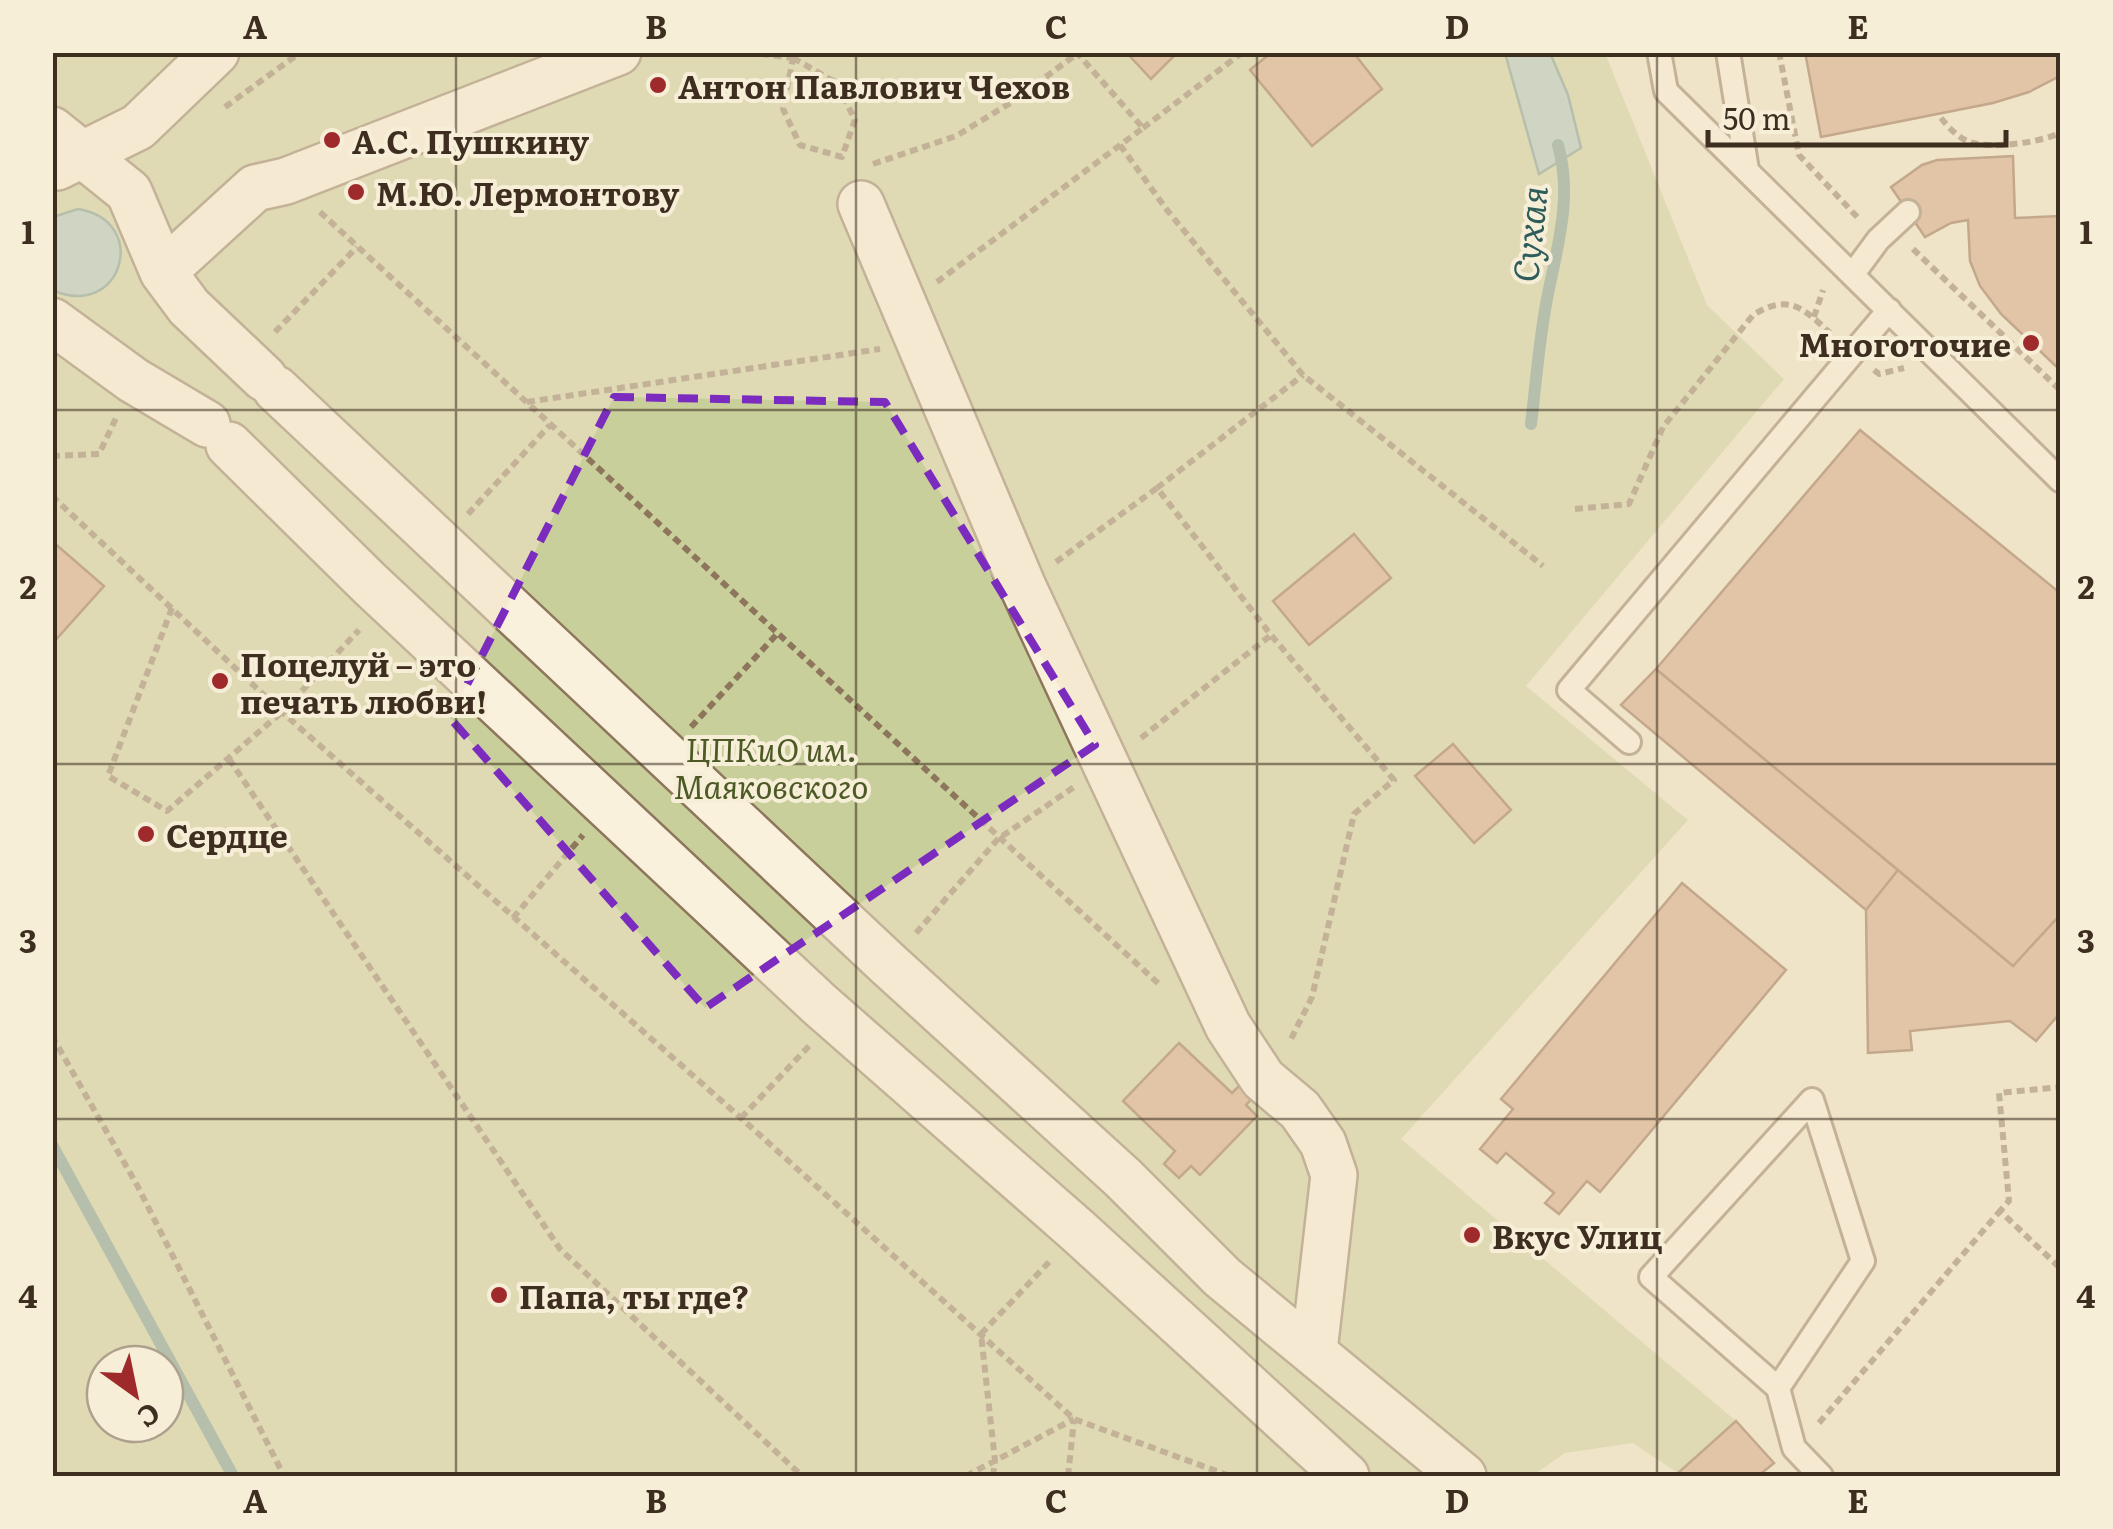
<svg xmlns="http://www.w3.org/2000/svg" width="2113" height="1529" viewBox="0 0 2113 1529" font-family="Literata,serif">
	<rect width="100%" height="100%" fill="#f0e4c8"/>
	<path fill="#c9cf9b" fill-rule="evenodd" d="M 52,53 L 1605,53 L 1707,305 L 1784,379 L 1526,686 L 1688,820 L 1401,1139 L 1736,1421 L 1678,1473 L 1633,1443 L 1565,1453 L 1532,1476 L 53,1476 ZM 105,1364 L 165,1364 L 165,1424 L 105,1424 Z"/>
	<path fill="#a9c4bc" stroke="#6f938a" stroke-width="2.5" d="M 1505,53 L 1550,53 L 1568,95 L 1581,148 L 1539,174 Z
		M 78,209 C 151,221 122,321 52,290 L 53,217 Z"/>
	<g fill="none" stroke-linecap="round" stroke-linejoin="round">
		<path stroke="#6f938a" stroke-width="12" d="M 1531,424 C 1536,383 1539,340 1547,299 C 1557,247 1573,198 1558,145
			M 52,1145 L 233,1476"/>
	</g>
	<path fill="#cf9f7d" stroke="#8d5f41" stroke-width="2.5" d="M 1126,52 L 1178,52 L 1151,79 Z
		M 1272,52 L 1353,52 L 1382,89 L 1312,146 L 1250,70 Z
		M 1805,52 L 2060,52 L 2060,76 L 2029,92 L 1993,103 L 1821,137 Z
		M 2013,156 L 2015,218 L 2060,216 L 2060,370 L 2001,314 L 1980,286 L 1970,261 L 1968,220 L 1951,223 L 1925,237 L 1891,187 L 1922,165 L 1937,160 Z
		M 1860,430 L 2060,593 L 2060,915 L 2013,966 L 1656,669 Z
		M 1354,534 L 1391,578 L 1309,645 L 1273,601 Z
		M 52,541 L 104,586 L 52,644 Z
		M 1656,669 L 1898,870 L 1866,910 L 1621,705 Z
		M 1453,744 L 1511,810 L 1474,843 L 1415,776 Z
		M 1898,870 L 2013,966 L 2060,915 L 2060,1013 L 2036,1041 L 2010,1021 L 1910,1031 L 1912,1050 L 1868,1053 L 1866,910 Z
		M 1682,883 L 1786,970 L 1600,1192 L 1587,1181 L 1559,1214 L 1545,1203 L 1554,1193 L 1506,1153 L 1497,1163 L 1480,1149 L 1513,1109 L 1501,1099 Z
		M 1179,1043 L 1232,1093 L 1245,1080 L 1258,1092 L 1246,1105 L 1257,1116 L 1200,1175 L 1191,1166 L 1179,1178 L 1164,1164 L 1175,1151 L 1123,1101 Z
		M 1736,1421 L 1774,1463 L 1758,1476 L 1681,1476 L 1678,1473 Z"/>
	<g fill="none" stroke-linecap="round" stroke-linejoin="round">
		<defs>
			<path id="lane" d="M 1659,52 L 1666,91 L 2060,480
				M 1728,52 L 1747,170
				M 1853,274 L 1878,240 L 1908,212
				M 1629,742 L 1569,690 L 1889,310
				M 1778,1388 L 1863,1261 L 1812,1100 L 1651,1277 L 1778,1388 L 1794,1448 L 1821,1476"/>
			<path id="street" d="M 52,130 L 129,192 L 163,272 L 189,307 L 264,378
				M 57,167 L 138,127 L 216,52
				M 861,204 L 1023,587 L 1228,1026 L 1263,1079 L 1300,1110 L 1323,1143 L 1334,1175 L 1314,1351
				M 163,272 L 255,188 L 286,181 L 618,52
				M 52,321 L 133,380 L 207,424
				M 276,389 L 888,964 L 1123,1178 L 1222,1277 L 1463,1476
				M 229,445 L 370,584 L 818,1003 L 1078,1231 L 1346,1476"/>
		</defs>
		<use href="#lane" stroke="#8d765c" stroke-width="28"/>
		<use href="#street" stroke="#8d765c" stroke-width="50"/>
		<path stroke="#8d765c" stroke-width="6" stroke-dasharray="8 5" stroke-linecap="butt" d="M 748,52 L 793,58 L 797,52
			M 1779,52 L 1799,155 L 1860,220
			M 793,58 L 837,83 L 855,120 L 842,157 L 800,145 L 783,109 Z
			M 225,107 L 301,52
			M 1941,118 C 1949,128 1960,140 1973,143 C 1994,149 2041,142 2060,133
			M 1143,128 L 1243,52
			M 1120,145 L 1167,210 L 1303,375 L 1543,566
			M 873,164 L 956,136 L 1012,102 L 1078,53
			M 320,212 L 1161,986
			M 1913,249 L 2060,390
			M 937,282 L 1143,128 L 1079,55
			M 1814,317 L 1823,290
			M 275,332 L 357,247
			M 1874,370 L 1879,374 L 1904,368
			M 527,402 L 880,349
			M 52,456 L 99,454 L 117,416
			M 1157,488 L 1303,375
			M 52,496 L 282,712 L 741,1118 L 1074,1419 L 1230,1476
			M 1575,509 L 1629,504 L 1663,427 L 1753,315 C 1789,293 1803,308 1830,333
			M 468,514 L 550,425
			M 1056,562 L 1157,488 L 1271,635 L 1394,780 L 1354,814 L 1312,997 L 1289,1043
			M 172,608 L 108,776 L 167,811 L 282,712 L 359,630
			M 691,727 L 777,634
			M 1141,738 L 1271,635
			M 229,759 L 560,1249 L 802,1476
			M 513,918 L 583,835
			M 916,933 L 998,839 L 1074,787
			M 52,1036 L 137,1185 L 284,1476
			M 741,1118 L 809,1046
			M 2059,1267 L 2000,1211 L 2009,1201 L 1999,1093 L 2060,1087
			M 1819,1423 L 2000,1211
			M 380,1476 L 395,1476
			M 966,1476 L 1074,1419
			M 993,1476 L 995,1461 L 981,1334 L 1050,1261
			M 1068,1476 L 1074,1420"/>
		<use href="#lane" stroke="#faf1dc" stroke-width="22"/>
		<use href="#street" stroke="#faf1dc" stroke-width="45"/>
	</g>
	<path d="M0 0H2113V1529H0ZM 614,397 L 885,402 L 1095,745 L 705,1008 L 450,718 Z" fill="#f0e4c8" fill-opacity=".55" fill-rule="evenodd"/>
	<path fill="none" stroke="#7b2cbf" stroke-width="8" stroke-dasharray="20 12" stroke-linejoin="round" d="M 614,397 L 885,402 L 1095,745 L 705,1008 L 450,718 Z"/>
	<path fill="none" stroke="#3d2e20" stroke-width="2.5" stroke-opacity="0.55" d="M 456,52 L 456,1476M 856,52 L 856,1476M 1257,52 L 1257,1476M 1657,52 L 1657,1476M 52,410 L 2060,410M 52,764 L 2060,764M 52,1119 L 2060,1119"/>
	<g fill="#9e2a2b" stroke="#f7eed8" stroke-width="4">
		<circle cx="658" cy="85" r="10"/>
		<circle cx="332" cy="140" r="10"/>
		<circle cx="356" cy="192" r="10"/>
		<circle cx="2031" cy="343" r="10"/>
		<circle cx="220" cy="681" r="10"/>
		<circle cx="146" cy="834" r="10"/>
		<circle cx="1472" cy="1235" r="10"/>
		<circle cx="499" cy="1295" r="10"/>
	</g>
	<g text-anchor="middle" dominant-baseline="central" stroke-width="8" stroke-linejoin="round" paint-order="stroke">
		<g font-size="32" font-weight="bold" fill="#3d2e20" stroke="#f7eed8" text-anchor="start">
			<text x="678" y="85">Антон Павлович Чехов</text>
			<text x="352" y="140">А.С. Пушкину</text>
			<text x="376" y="192">М.Ю. Лермонтову</text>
			<text x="2011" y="343" text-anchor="end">Многоточие</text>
			<text x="240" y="663">Поцелуй – это<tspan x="240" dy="37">печать любви!</tspan></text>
			<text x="166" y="834">Сердце</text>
			<text x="1492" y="1235">Вкус Улиц</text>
			<text x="519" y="1295">Папа, ты где?</text>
		</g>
		<g font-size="32" font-style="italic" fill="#4d5a26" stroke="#f7eed8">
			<text x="771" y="748">ЦПКиО им.<tspan x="771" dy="37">Маяковского</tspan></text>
		</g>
		<g font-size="35" font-style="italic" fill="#2f5d5a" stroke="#f7eed8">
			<text transform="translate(1528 234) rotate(-84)">Сухая</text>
		</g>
	</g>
	<rect width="2113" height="1529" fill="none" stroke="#f7eed8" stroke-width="110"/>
	<g transform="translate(135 1394) rotate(147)"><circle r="48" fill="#f7eed8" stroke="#ada18e" stroke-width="2.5"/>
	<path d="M0-8L18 38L0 25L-18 38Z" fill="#9e2a2b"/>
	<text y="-15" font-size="28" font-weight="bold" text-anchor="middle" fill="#3d2e20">С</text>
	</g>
	<path d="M1708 130v15h298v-15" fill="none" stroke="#3d2e20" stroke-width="5"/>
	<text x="1723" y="130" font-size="30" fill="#3d2e20" stroke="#f7eed8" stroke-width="8" paint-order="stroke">50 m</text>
	<rect x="55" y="55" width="2003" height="1419" fill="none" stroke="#3d2e20" stroke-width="4"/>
	<g font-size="32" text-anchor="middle" font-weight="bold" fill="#3d2e20">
		<text x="255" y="39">A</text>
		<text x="656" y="39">B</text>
		<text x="1056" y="39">C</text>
		<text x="1457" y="39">D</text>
		<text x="1858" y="39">E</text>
		<text x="28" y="244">1</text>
		<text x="2086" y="244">1</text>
		<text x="28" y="599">2</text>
		<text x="2086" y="599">2</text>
		<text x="28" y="953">3</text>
		<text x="2086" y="953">3</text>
		<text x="28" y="1308">4</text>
		<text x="2086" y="1308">4</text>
		<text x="255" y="1513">A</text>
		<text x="656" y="1513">B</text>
		<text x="1056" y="1513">C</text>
		<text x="1457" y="1513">D</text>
		<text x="1858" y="1513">E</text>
	</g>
</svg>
